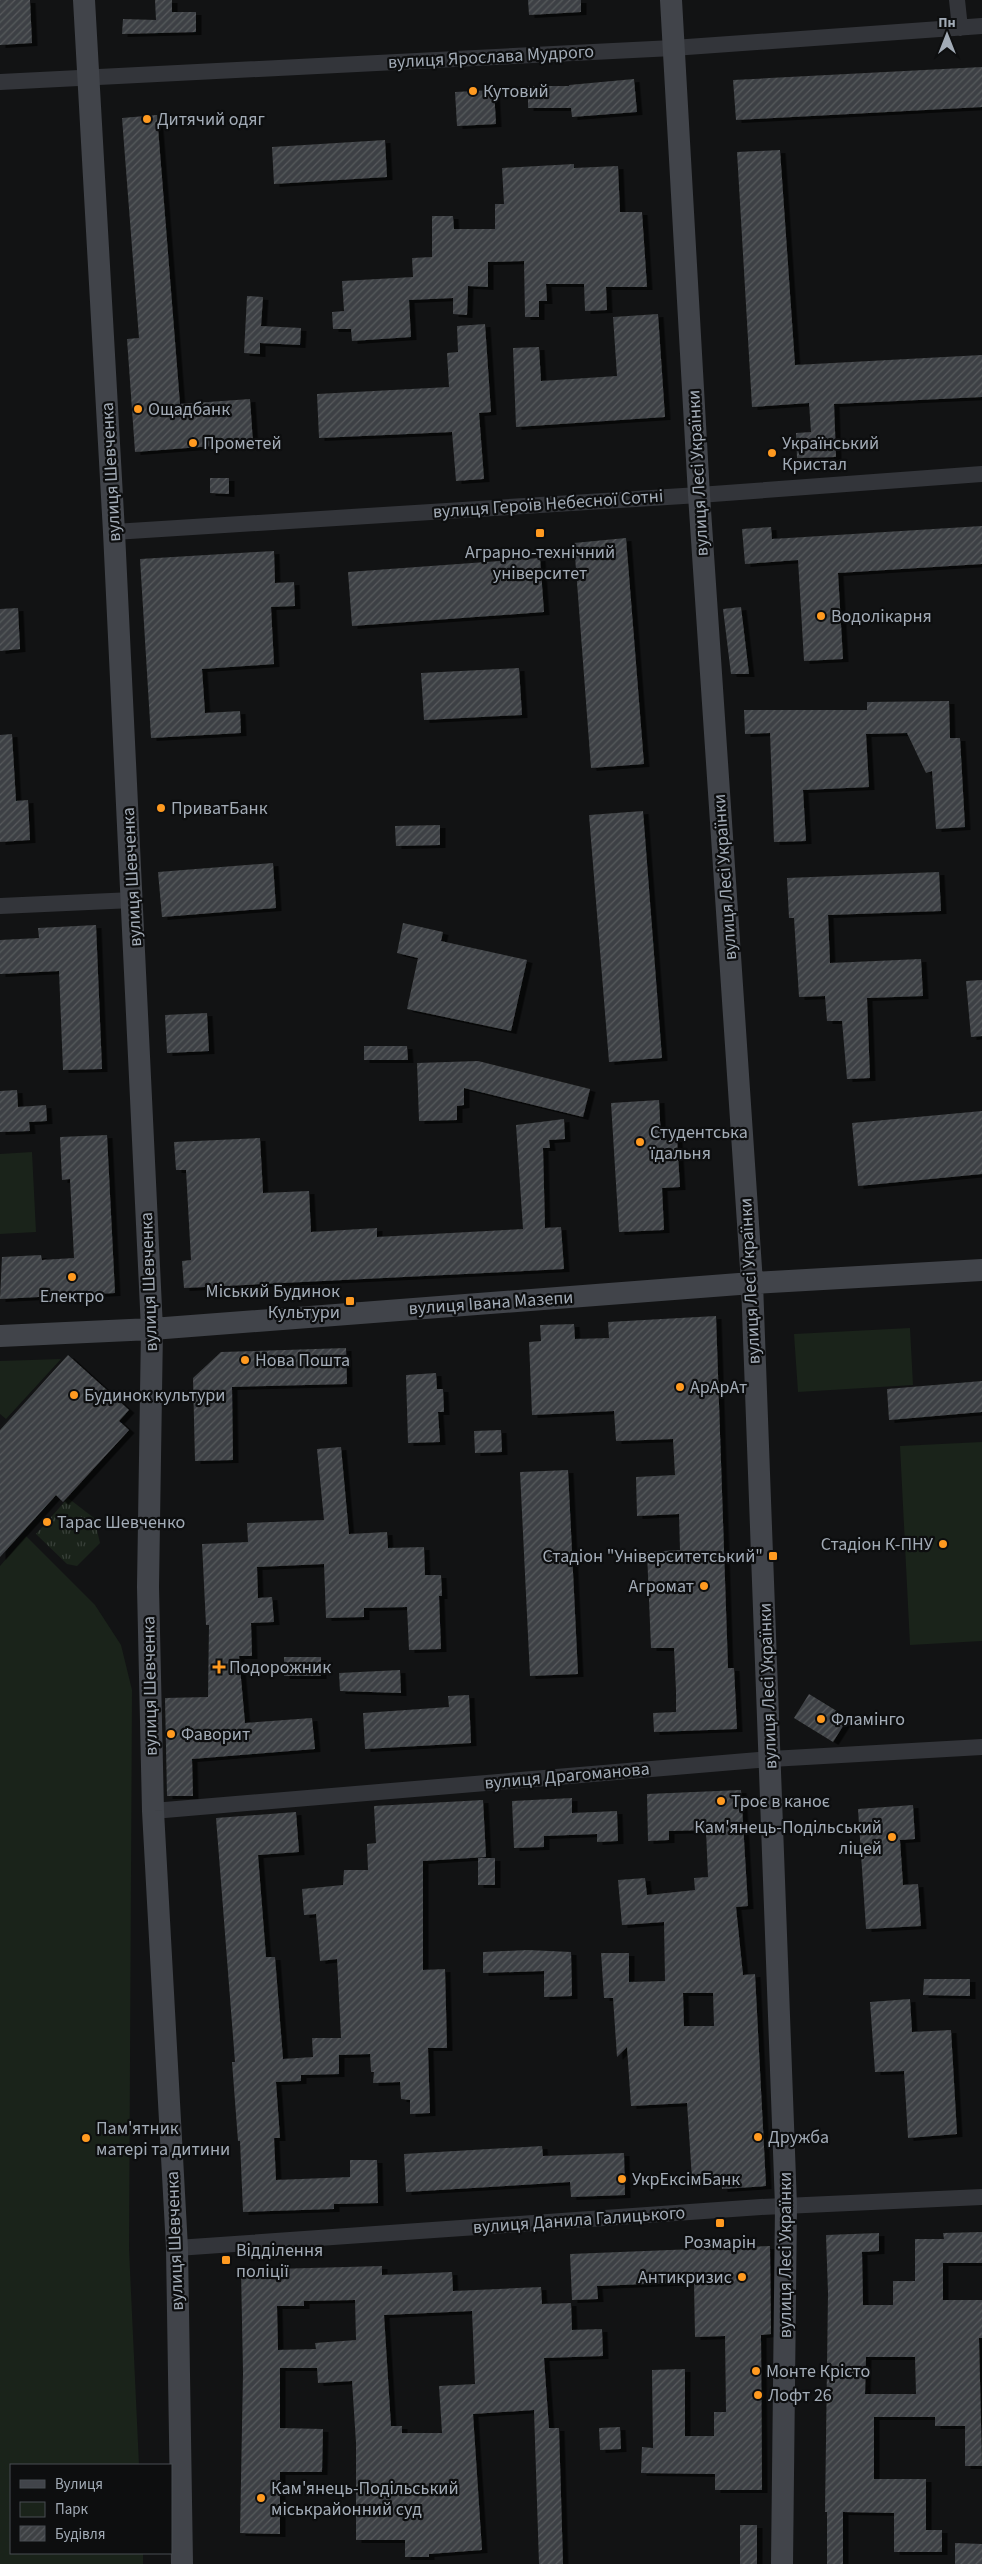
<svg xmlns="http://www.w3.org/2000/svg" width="982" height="2564" viewBox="0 0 982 2564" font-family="'Source Sans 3',sans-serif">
	<defs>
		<pattern id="grass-tufts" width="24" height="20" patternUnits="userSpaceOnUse" patternTransform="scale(1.25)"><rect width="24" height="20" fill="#1a231a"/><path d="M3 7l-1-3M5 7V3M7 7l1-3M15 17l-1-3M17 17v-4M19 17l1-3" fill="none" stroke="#384039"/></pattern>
		<pattern id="building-hatch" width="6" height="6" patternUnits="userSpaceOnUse" patternTransform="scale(1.25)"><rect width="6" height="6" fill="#3e4144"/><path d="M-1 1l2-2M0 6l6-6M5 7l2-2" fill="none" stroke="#575a5d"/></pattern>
		<filter id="shadow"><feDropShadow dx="5.5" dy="3" stdDeviation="0" flood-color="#0009"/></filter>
	</defs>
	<rect width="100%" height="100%" fill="#121314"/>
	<path fill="url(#grass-tufts)" d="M 68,1498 L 94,1518 L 100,1543 L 77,1566 L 67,1564 L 36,1534 Z"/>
	<path fill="#1a231a" d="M 32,1152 L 36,1232 L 0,1234 L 0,1154 Z
		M 910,1328 L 913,1385 L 798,1392 L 794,1334 Z
		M 61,1359 L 6,1419 L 0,1414 L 0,1361 Z
		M 982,1442 L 982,1641 L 910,1645 L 900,1446 Z
		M 26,1536 L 95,1605 L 121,1645 L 132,1690 L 129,2249 L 139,2465 L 11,2465 L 11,2553 L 143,2553 L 143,2564 L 0,2564 L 0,1566 Z"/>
	<path fill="url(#building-hatch)" fill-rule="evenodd" filter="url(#shadow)" d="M 0,0 L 30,0 L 32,43 L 0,45 Z
		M 155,0 L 172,0 L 172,12 L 196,12 L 196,32 L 122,34 L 123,19 L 156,20 Z
		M 528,0 L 581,0 L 581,12 L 529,15 Z
		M 982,67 L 982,107 L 736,120 L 733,80 Z
		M 634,79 L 637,112 L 572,117 L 571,108 L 528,108 L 528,86 L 569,86 L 569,85 Z
		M 494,90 L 496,124 L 457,126 L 455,92 Z
		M 157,115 L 180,404 L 250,399 L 253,443 L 135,452 L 127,339 L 139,338 L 122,118 Z
		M 385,140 L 387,177 L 274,184 L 272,147 Z
		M 780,150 L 795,365 L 982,355 L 982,397 L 834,404 L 836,457 L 797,458 L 796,433 L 811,432 L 809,403 L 752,407 L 737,152 Z
		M 574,164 L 574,168 L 618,166 L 620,212 L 642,212 L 647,287 L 606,287 L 607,310 L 585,311 L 584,284 L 546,284 L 547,301 L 539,301 L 539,317 L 525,317 L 524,261 L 488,262 L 488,287 L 468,286 L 467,315 L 453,314 L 453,298 L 409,300 L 411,337 L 352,341 L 351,329 L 333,329 L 332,312 L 344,311 L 342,281 L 413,277 L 412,258 L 432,257 L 432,216 L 453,216 L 454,229 L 495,229 L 495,204 L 504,204 L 502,168 Z
		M 247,296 L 263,297 L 261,326 L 301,328 L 300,345 L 260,343 L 260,354 L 244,353 Z
		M 658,314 L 665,417 L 516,427 L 513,348 L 539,347 L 541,381 L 617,376 L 613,317 Z
		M 485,324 L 491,412 L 479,413 L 484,479 L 456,481 L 452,432 L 319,438 L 317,394 L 449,387 L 447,353 L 458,352 L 457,326 Z
		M 210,478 L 229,478 L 229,494 L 210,493 Z
		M 982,526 L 982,564 L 838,573 L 843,659 L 804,661 L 798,560 L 745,564 L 742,529 L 771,527 L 772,539 Z
		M 626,538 L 644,764 L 591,768 L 574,543 Z
		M 274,551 L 275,583 L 294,582 L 295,606 L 271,607 L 274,664 L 202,669 L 205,713 L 240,711 L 241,733 L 151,738 L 140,559 Z
		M 540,558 L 544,612 L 352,626 L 348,572 Z
		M 741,607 L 749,674 L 731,674 L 723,609 Z
		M 18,608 L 20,649 L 0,651 L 0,609 Z
		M 519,668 L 522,715 L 424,720 L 421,673 Z
		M 949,701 L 950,738 L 960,738 L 965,827 L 936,829 L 932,771 L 926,773 L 907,733 L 866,734 L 869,787 L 803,790 L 806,841 L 774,842 L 770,733 L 745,734 L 744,710 L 867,710 L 867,702 Z
		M 12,734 L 16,801 L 28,800 L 30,840 L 0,842 L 0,735 Z
		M 643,811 L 662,1058 L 609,1062 L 589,815 Z
		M 440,825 L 440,845 L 396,846 L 395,826 Z
		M 273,863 L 276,908 L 162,917 L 158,872 Z
		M 939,872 L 941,911 L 828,915 L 830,963 L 921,959 L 923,996 L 867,998 L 870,1078 L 847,1079 L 842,1021 L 827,1021 L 825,996 L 799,997 L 794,918 L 789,918 L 787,878 Z
		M 403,923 L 443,932 L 441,941 L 527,960 L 511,1031 L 407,1009 L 418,958 L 397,953 Z
		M 96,925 L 102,1069 L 63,1070 L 59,971 L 0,974 L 0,940 L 39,938 L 38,928 Z
		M 982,980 L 982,1036 L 971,1037 L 966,981 Z
		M 207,1013 L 209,1051 L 167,1053 L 165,1015 Z
		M 364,1046 L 407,1046 L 408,1060 L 364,1060 Z
		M 478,1061 L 590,1089 L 583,1117 L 464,1088 L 464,1105 L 457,1106 L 457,1120 L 419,1121 L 417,1063 Z
		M 17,1090 L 18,1107 L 46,1105 L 47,1121 L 29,1122 L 30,1131 L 0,1132 L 0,1091 Z
		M 659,1100 L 661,1140 L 677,1139 L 680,1187 L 662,1188 L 664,1230 L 619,1232 L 611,1103 Z
		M 982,1111 L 982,1174 L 858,1186 L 852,1123 Z
		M 564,1119 L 565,1139 L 549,1140 L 550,1148 L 543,1148 L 545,1228 L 561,1227 L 564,1269 L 184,1288 L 182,1261 L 191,1260 L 186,1170 L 176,1170 L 174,1142 L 260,1138 L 263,1193 L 309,1191 L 311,1232 L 377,1228 L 377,1237 L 523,1229 L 516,1125 Z
		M 107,1135 L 115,1293 L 0,1299 L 2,1257 L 41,1255 L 42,1260 L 74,1258 L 70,1179 L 62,1180 L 60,1137 Z
		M 716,1316 L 728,1668 L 734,1668 L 737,1729 L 654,1732 L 653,1713 L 676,1712 L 676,1691 L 674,1648 L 651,1648 L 647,1552 L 680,1550 L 679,1514 L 637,1516 L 636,1477 L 675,1475 L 673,1439 L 616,1441 L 614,1411 L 532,1415 L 529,1342 L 541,1341 L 540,1325 L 574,1324 L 575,1339 L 609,1338 L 608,1322 Z
		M 346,1348 L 347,1384 L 232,1387 L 233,1460 L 195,1461 L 193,1378 L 221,1352 Z
		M 68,1355 L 129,1410 L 119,1421 L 129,1430 L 63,1502 L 56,1495 L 0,1557 L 0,1430 Z
		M 436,1373 L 437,1389 L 443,1389 L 444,1412 L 438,1412 L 440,1442 L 408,1443 L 406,1375 Z
		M 982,1381 L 982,1412 L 889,1420 L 887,1389 Z
		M 501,1430 L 502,1452 L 475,1453 L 474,1431 Z
		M 341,1447 L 349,1534 L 387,1532 L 388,1548 L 424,1547 L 425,1575 L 441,1575 L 442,1596 L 439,1596 L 441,1649 L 409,1650 L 407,1607 L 364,1608 L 364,1617 L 326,1618 L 324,1564 L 257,1567 L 258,1598 L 272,1597 L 274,1622 L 251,1623 L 252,1656 L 239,1656 L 245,1723 L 312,1718 L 315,1749 L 192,1759 L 193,1796 L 167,1796 L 165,1698 L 208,1697 L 209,1625 L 206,1625 L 202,1544 L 248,1542 L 247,1523 L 324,1520 L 317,1449 Z
		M 568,1470 L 578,1674 L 530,1676 L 520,1472 Z
		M 284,1657 L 321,1657 L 321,1676 L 284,1676 Z
		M 400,1670 L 401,1693 L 340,1691 L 339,1673 Z
		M 809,1694 L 848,1718 L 833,1742 L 794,1718 Z
		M 469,1695 L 471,1743 L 365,1749 L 363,1713 L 449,1707 L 448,1696 Z
		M 741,1790 L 748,1906 L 736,1907 L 743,1975 L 755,1974 L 766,2186 L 722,2189 L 721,2177 L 692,2179 L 687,2103 L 631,2106 L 627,2047 L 617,2057 L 613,1998 L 604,1998 L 601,1953 L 629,1953 L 629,1982 L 665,1981 L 664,1922 L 622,1925 L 618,1880 L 645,1878 L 647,1895 L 695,1890 L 694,1878 L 708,1877 L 706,1830 L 669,1831 L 669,1840 L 648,1841 L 647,1794 ZM 683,1993 L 713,1993 L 714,2026 L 684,2026 Z
		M 572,1798 L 572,1813 L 617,1811 L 618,1841 L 597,1842 L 597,1834 L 544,1836 L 544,1847 L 514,1848 L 512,1801 Z
		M 483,1800 L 486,1857 L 423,1861 L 423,1970 L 445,1969 L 447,2048 L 428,2048 L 430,2113 L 410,2114 L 410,2100 L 401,2099 L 400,2082 L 373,2083 L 374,2072 L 371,2072 L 370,2054 L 339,2055 L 339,2074 L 301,2075 L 301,2081 L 276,2082 L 280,2138 L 274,2138 L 276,2180 L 350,2177 L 350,2160 L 377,2160 L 378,2203 L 334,2204 L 334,2209 L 243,2212 L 240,2141 L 238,2141 L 232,2062 L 235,2062 L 216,1818 L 296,1812 L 299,1852 L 258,1855 L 266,1957 L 275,1957 L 283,2059 L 313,2057 L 312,2038 L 341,2038 L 337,1959 L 320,1961 L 316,1914 L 304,1915 L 302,1889 L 343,1885 L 344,1870 L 368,1870 L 367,1844 L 376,1843 L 374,1806 Z
		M 913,1805 L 915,1839 L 900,1840 L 903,1885 L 918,1884 L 921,1926 L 866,1929 L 858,1809 Z
		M 478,1858 L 495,1858 L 495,1885 L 478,1885 Z
		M 528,1950 L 571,1952 L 572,1996 L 544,1997 L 544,1971 L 483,1973 L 483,1952 Z
		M 924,1979 L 970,1979 L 970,1996 L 923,1995 Z
		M 910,1999 L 912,2032 L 951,2030 L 957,2134 L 908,2138 L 904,2071 L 875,2072 L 870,2002 Z
		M 542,2146 L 543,2156 L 624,2153 L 625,2195 L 571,2197 L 570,2182 L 406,2192 L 404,2154 Z
		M 982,2232 L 982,2263 L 943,2263 L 943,2300 L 982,2300 L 982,2338 L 979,2338 L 982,2466 L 965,2466 L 965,2426 L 935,2426 L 935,2417 L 874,2417 L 874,2479 L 926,2479 L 926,2530 L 942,2530 L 942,2552 L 894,2552 L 894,2513 L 843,2512 L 843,2564 L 827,2564 L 827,2512 L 825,2512 L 828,2293 L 826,2235 L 879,2233 L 879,2251 L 862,2252 L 863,2305 L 893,2305 L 893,2281 L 915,2281 L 915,2239 L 944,2239 L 943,2233 ZM 866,2357 L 915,2357 L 916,2394 L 865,2394 Z
		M 770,2246 L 771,2334 L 761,2335 L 762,2490 L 715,2490 L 715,2474 L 641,2473 L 642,2447 L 653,2448 L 652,2370 L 685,2369 L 685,2436 L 714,2436 L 714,2412 L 726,2412 L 725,2336 L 695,2337 L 694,2282 L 597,2286 L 598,2299 L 572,2300 L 570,2254 Z
		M 382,2266 L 382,2275 L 452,2272 L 453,2291 L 541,2287 L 542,2304 L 571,2303 L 572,2330 L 602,2329 L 603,2356 L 544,2358 L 549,2428 L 559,2428 L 563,2564 L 539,2564 L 534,2410 L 473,2414 L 482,2550 L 429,2554 L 429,2557 L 405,2557 L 405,2540 L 356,2540 L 356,2443 L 352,2381 L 318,2383 L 317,2368 L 280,2368 L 280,2428 L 323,2429 L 322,2472 L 280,2472 L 280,2534 L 240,2533 L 243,2373 L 241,2270 ZM 355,2300 L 356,2340 L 315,2343 L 316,2349 L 278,2350 L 277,2306 L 304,2306 L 304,2301 ZM 472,2311 L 475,2384 L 439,2386 L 442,2433 L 402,2433 L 402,2426 L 391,2426 L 384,2315 Z
		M 620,2427 L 621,2449 L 600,2450 L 599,2428 Z
		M 740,2525 L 757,2525 L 757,2564 L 740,2564 Z
		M 955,2543 L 982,2544 L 982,2564 L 955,2564 Z"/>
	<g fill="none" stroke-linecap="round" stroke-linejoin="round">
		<path stroke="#33353a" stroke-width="16" d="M 957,0 L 960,28
			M 0,82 L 673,48 L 982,26
			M 114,532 L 699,495 L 982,474
			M 0,906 L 133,900
			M 153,1811 L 771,1759 L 982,1747
			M 177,2248 L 761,2207 L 982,2197"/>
		<path stroke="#41444a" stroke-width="22" d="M 84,0 L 114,532 L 152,1329 L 148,1587 L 153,1811 L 177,2248 L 182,2564
			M 671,0 L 699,495 L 752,1283 L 786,2206 L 782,2564
			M 0,1336 L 152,1329 L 752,1283 L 982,1270"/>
	</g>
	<g fill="#ff9a20" stroke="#0d0e0f" stroke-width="2">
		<circle cx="473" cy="91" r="5"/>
		<circle cx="147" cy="119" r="5"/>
		<circle cx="138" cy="409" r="5"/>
		<circle cx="193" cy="443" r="5"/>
		<circle cx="772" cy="453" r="5"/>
		<rect x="535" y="528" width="10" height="10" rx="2.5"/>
		<circle cx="821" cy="616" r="5"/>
		<circle cx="161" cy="808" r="5"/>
		<circle cx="640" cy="1142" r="5"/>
		<circle cx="72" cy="1277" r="5"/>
		<rect x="345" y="1296" width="10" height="10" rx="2.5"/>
		<circle cx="245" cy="1360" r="5"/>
		<circle cx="680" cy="1387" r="5"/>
		<circle cx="74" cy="1395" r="5"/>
		<circle cx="47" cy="1522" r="5"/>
		<circle cx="943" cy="1544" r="5"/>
		<rect x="768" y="1551" width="10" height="10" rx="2.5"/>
		<circle cx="704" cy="1586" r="5"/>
		<path d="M216.5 1659.5h5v5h5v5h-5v5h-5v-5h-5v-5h5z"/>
		<circle cx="821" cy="1719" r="5"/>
		<circle cx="171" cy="1734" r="5"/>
		<circle cx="721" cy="1801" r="5"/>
		<circle cx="892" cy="1837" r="5"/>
		<circle cx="758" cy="2137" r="5"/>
		<circle cx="86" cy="2138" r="5"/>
		<circle cx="622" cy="2179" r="5"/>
		<rect x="715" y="2218" width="10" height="10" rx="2.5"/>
		<rect x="221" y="2255" width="10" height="10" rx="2.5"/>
		<circle cx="742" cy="2277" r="5"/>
		<circle cx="756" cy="2371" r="5"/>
		<circle cx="758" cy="2395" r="5"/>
		<circle cx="261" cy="2498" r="5"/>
	</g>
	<g text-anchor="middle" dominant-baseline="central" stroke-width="4.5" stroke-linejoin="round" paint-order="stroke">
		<g font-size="18" fill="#a2abb6" stroke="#0d0e0f">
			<text transform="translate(491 57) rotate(-3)">вулиця Ярослава Мудрого</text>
			<text transform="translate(111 472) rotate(-93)">вулиця Шевченка</text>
			<text transform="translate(698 473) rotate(-93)">вулиця Лесі Українки</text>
			<text transform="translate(548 504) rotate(-4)">вулиця Героїв Небесної Сотні</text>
			<text transform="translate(132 877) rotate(-93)">вулиця Шевченка</text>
			<text transform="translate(725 877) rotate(-94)">вулиця Лесі Українки</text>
			<text transform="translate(750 1281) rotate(-93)">вулиця Лесі Українки</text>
			<text transform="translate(149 1282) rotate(-92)">вулиця Шевченка</text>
			<text transform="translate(491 1303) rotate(-4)">вулиця Івана Мазепи</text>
			<text transform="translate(150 1686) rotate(-91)">вулиця Шевченка</text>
			<text transform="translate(768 1686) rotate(-92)">вулиця Лесі Українки</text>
			<text transform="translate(567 1776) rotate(-5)">вулиця Драгоманова</text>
			<text transform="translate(579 2220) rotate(-4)">вулиця Данила Галицького</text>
			<text transform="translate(175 2241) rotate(-92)">вулиця Шевченка</text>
			<text transform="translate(785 2255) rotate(-90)">вулиця Лесі Українки</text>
		</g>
		<g font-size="18" fill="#a2abb6" stroke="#0d0e0f" text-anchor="start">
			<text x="483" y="91">Кутовий</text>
			<text x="157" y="119">Дитячий одяг</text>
			<text x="148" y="409">Ощадбанк</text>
			<text x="203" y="443">Прометей</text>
			<text x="782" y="443">Український<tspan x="782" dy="21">Кристал</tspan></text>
			<text x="540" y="552" text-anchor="middle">Аграрно-технічний<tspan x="540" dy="21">університет</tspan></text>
			<text x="831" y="616">Водолікарня</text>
			<text x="171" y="808">ПриватБанк</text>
			<text x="650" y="1132">Студентська<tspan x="650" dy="21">їдальня</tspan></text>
			<text x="340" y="1291" text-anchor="end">Міський Будинок<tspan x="340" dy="21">Культури</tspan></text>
			<text x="72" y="1296" text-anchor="middle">Електро</text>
			<text x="255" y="1360">Нова Пошта</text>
			<text x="690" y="1387">АрАрАт</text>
			<text x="84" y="1395">Будинок культури</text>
			<text x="57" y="1522">Тарас Шевченко</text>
			<text x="933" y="1544" text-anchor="end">Стадіон К-ПНУ</text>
			<text x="763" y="1556" text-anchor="end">Стадіон "Університетський"</text>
			<text x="694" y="1586" text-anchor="end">Агромат</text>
			<text x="229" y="1667">Подорожник</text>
			<text x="831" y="1719">Фламінго</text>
			<text x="181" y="1734">Фаворит</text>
			<text x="731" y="1801">Троє в каноє</text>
			<text x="882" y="1827" text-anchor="end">Кам'янець-Подільський<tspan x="882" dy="21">ліцей</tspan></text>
			<text x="96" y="2128">Пам'ятник<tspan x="96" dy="21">матері та дитини</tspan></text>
			<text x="768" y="2137">Дружба</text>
			<text x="632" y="2179">УкрЕксімБанк</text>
			<text x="720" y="2242" text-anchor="middle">Розмарін</text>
			<text x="236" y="2250">Відділення<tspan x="236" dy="21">поліції</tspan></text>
			<text x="732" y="2277" text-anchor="end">Антикризис</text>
			<text x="766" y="2371">Монте Крісто</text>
			<text x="768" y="2395">Лофт 26</text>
			<text x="271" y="2488">Кам'янець-Подільський<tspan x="271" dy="21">міськрайонний суд</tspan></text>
		</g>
	</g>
	<rect x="10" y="2464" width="162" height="90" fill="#0d0e0f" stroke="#494d52"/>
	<rect x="20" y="2480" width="25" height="8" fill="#41444a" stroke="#494d52"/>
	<text x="55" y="2489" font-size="15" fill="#a2abb6">Вулиця</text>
	<rect x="20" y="2502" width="25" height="15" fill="#1a231a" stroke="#494d52"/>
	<text x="55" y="2514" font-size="15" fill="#a2abb6">Парк</text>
	<rect x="20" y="2526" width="25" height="15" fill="url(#building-hatch)" stroke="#494d52"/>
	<text x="55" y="2539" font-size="15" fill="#a2abb6">Будівля</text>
	<g transform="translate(947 35)" stroke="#0d0e0f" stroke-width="4" paint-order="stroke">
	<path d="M0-4L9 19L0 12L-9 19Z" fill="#a2abb6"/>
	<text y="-8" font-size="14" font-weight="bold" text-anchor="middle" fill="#a2abb6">Пн</text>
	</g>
</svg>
